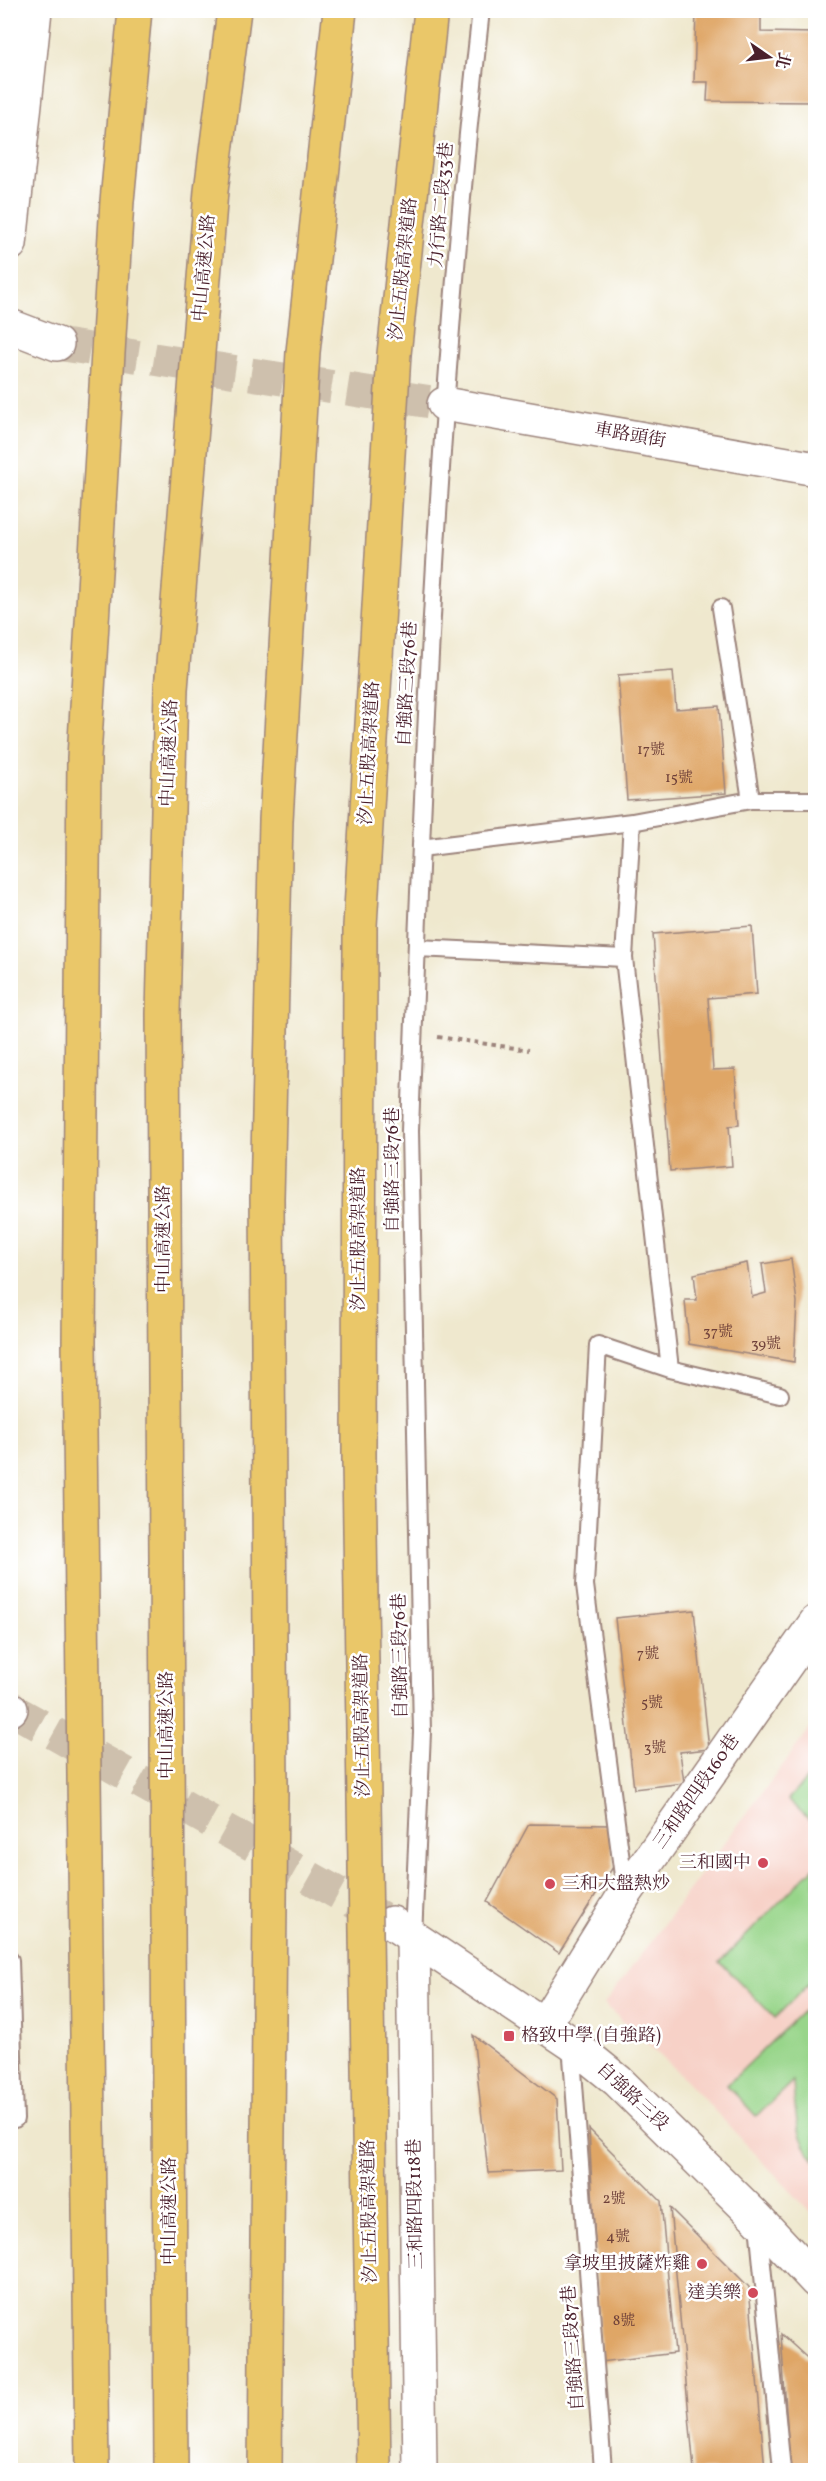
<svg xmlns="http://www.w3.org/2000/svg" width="826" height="2481" viewBox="0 0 826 2481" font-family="Vollkorn,'Noto Serif TC',serif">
	<rect width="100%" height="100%" fill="#fff"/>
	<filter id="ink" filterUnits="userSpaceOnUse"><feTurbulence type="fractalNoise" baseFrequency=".0167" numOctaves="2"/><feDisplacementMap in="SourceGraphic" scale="12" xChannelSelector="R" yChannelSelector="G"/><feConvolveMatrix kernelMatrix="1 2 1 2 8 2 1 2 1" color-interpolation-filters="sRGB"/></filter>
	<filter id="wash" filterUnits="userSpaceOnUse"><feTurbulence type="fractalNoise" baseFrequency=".008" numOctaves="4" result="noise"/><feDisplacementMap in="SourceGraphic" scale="24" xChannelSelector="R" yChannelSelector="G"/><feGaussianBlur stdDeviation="1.35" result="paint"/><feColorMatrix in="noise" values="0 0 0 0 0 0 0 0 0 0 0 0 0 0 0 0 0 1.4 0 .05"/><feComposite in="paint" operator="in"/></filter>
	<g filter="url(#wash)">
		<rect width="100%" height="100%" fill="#efe8ce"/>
		<path fill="#f7d1c7" d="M 815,1722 L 815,2217 L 679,2073 L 604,2004 Z"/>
		<path fill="#98d58a" stroke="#717a5a" stroke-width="1.5" d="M 815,1770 L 815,1825 L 788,1799 Z
			M 815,1866 L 815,1977 L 775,2018 L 720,1962 Z
			M 815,1999 L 815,2160 C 795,2140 795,2107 793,2081 L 756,2116 L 727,2085 Z"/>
		<g id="blocks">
			<path fill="#dfa666" d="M 696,10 L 761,10 L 761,32 L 816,33 L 816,102 L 707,101 L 708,82 L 694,82 Z
				M 673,671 L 676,709 L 719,706 L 726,793 L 627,800 L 618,675 Z
				M 752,926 L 757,994 L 708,998 L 713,1070 L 735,1069 L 739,1125 L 729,1126 L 732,1166 L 670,1171 L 653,934 Z
				M 791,1259 L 797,1302 L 794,1362 L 689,1344 L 685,1300 L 697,1300 L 694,1274 L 747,1263 L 752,1297 L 766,1293 L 762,1264 Z
				M 694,1610 L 709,1749 L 680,1752 L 684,1783 L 634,1789 L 615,1618 Z
				M 529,1824 L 611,1825 L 613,1867 L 559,1953 L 487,1902 Z
				M 473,2035 L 557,2099 L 561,2170 L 488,2173 Z
				M 589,2129 L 661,2201 L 675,2353 L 601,2362 Z
				M 670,2208 L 749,2287 L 765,2470 L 694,2470 Z
				M 781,2334 L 816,2366 L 816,2470 L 790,2470 Z"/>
		</g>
	</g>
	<g filter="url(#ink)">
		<use href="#blocks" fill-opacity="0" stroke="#9c847c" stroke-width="1.5"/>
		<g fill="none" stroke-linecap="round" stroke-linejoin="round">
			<path stroke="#cec0ad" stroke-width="33" stroke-dasharray="33 16" stroke-linecap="butt" d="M 57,344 L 444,404
				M 11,1709 L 389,1922"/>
			<defs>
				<path id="service" d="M 721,608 L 751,800
					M 632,822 L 624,958 L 670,1369
					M 421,848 L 632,822 L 751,800 L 816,800
					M 417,948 L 624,958
					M 625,1891 L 585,1585 L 598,1345 L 670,1369 L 780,1395
					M 413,1937 L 422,1732 L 410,1131 C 423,757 439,383 481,10
					M 10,1960 L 15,2119
					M 571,2044 L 603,2470
					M 758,2224 L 782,2470"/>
				<path id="minor" d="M 10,244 L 35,10
					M 413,1937 L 420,2470
					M 544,2025 L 625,1894 L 816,1622"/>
				<path id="tertiary" d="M 10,326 L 57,344
					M 444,404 L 816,469
					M 10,1709 L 11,1709
					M 392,1923 L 571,2043 L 618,2081 L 758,2219 L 816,2281"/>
				<path id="motorway" d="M 171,2470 L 163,1014 L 171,689 L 211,191 L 234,10
					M 265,2470 L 271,1789 L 267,1198 L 276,820 L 303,352 L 340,10"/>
			</defs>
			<use href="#service" stroke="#9c847c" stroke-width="20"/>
			<use href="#minor" stroke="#9c847c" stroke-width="36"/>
			<use href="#tertiary" stroke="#9c847c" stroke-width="36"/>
			<use href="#motorway" stroke="#9c847c" stroke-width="36"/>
			<path stroke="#9c847c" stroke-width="4" stroke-dasharray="4.5 4.5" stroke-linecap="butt" d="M 438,1037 L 529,1050"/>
			<use href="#service" stroke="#fff" stroke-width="16"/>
			<use href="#minor" stroke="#fff" stroke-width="33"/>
			<use href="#tertiary" stroke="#fff" stroke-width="33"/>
			<use href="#motorway" stroke="#eac769" stroke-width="33"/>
			<defs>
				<path id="motorway-bridge" d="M 92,2470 L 79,1342 L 84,758 L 117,201 L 135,10
					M 374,2470 L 359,1463 L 360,926 L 394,354 L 431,10"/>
			</defs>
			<use href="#motorway-bridge" stroke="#9c847c" stroke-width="36" stroke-linecap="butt"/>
			<use href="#motorway-bridge" stroke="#eac769" stroke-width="33"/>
		</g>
	</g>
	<g fill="#d1495b" stroke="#fff" stroke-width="2">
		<circle cx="763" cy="1863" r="6"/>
		<circle cx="550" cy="1884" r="6"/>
		<rect x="503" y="2030" width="12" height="12" rx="3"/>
		<circle cx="702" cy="2264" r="6"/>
		<circle cx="753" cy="2293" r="6"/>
	</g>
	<g text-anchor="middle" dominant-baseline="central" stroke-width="5" stroke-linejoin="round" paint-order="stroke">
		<g font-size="15" fill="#6f413a">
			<text x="651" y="750">17號</text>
			<text x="679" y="778">15號</text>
			<text x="718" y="1332">37號</text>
			<text x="766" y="1344">39號</text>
			<text x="648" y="1654">7號</text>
			<text x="652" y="1703">5號</text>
			<text x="655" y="1748">3號</text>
			<text x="614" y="2199">2號</text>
			<text x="618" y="2237">4號</text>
			<text x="624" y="2321">8號</text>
		</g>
		<g font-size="18" fill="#4a1f2b" stroke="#fff">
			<text transform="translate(442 205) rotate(-85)">力行路二段33巷</text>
			<text transform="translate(205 268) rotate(-85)">中山高速公路</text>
			<text transform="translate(404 269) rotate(-84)">汐止五股高架道路</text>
			<text transform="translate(630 436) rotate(10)">車路頭街</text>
			<text transform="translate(408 684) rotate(-87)">自強路三段76巷</text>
			<text transform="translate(170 753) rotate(-88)">中山高速公路</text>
			<text transform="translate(370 753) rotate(-87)">汐止五股高架道路</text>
			<text transform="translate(393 1170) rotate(-90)">自強路三段76巷</text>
			<text transform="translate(164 1239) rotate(-90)">中山高速公路</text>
			<text transform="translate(359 1239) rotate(-90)">汐止五股高架道路</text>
			<text transform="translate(401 1656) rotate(-91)">自強路三段76巷</text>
			<text transform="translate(167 1725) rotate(-90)">中山高速公路</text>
			<text transform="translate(363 1725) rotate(-91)">汐止五股高架道路</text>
			<text transform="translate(697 1792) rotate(-55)">三和路四段160巷</text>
			<text transform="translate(632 2097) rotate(43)">自強路三段</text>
			<text transform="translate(416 2204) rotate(-91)">三和路四段118巷</text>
			<text transform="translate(170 2211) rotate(-90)">中山高速公路</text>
			<text transform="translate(370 2211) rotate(-91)">汐止五股高架道路</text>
			<text transform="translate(574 2348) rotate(-94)">自強路三段87巷</text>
		</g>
		<g font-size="18" fill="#4a1f2b" stroke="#fff" text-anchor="end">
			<text x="751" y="1863">三和國中</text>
			<text x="562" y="1884" text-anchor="start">三和大盤熱炒</text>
			<text x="521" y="2036" text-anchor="start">格致中學 (自強路)</text>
			<text x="690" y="2264">拿坡里披薩炸雞</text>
			<text x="741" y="2293">達美樂</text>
		</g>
	</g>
	<rect width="826" height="2481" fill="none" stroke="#fff" stroke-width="36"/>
	<g transform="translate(769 57) rotate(104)" stroke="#ffffff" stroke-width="4.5" paint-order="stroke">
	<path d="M0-4.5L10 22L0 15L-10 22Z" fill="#4a1f2b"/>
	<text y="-9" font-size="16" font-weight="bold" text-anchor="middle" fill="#4a1f2b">北</text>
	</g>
</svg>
